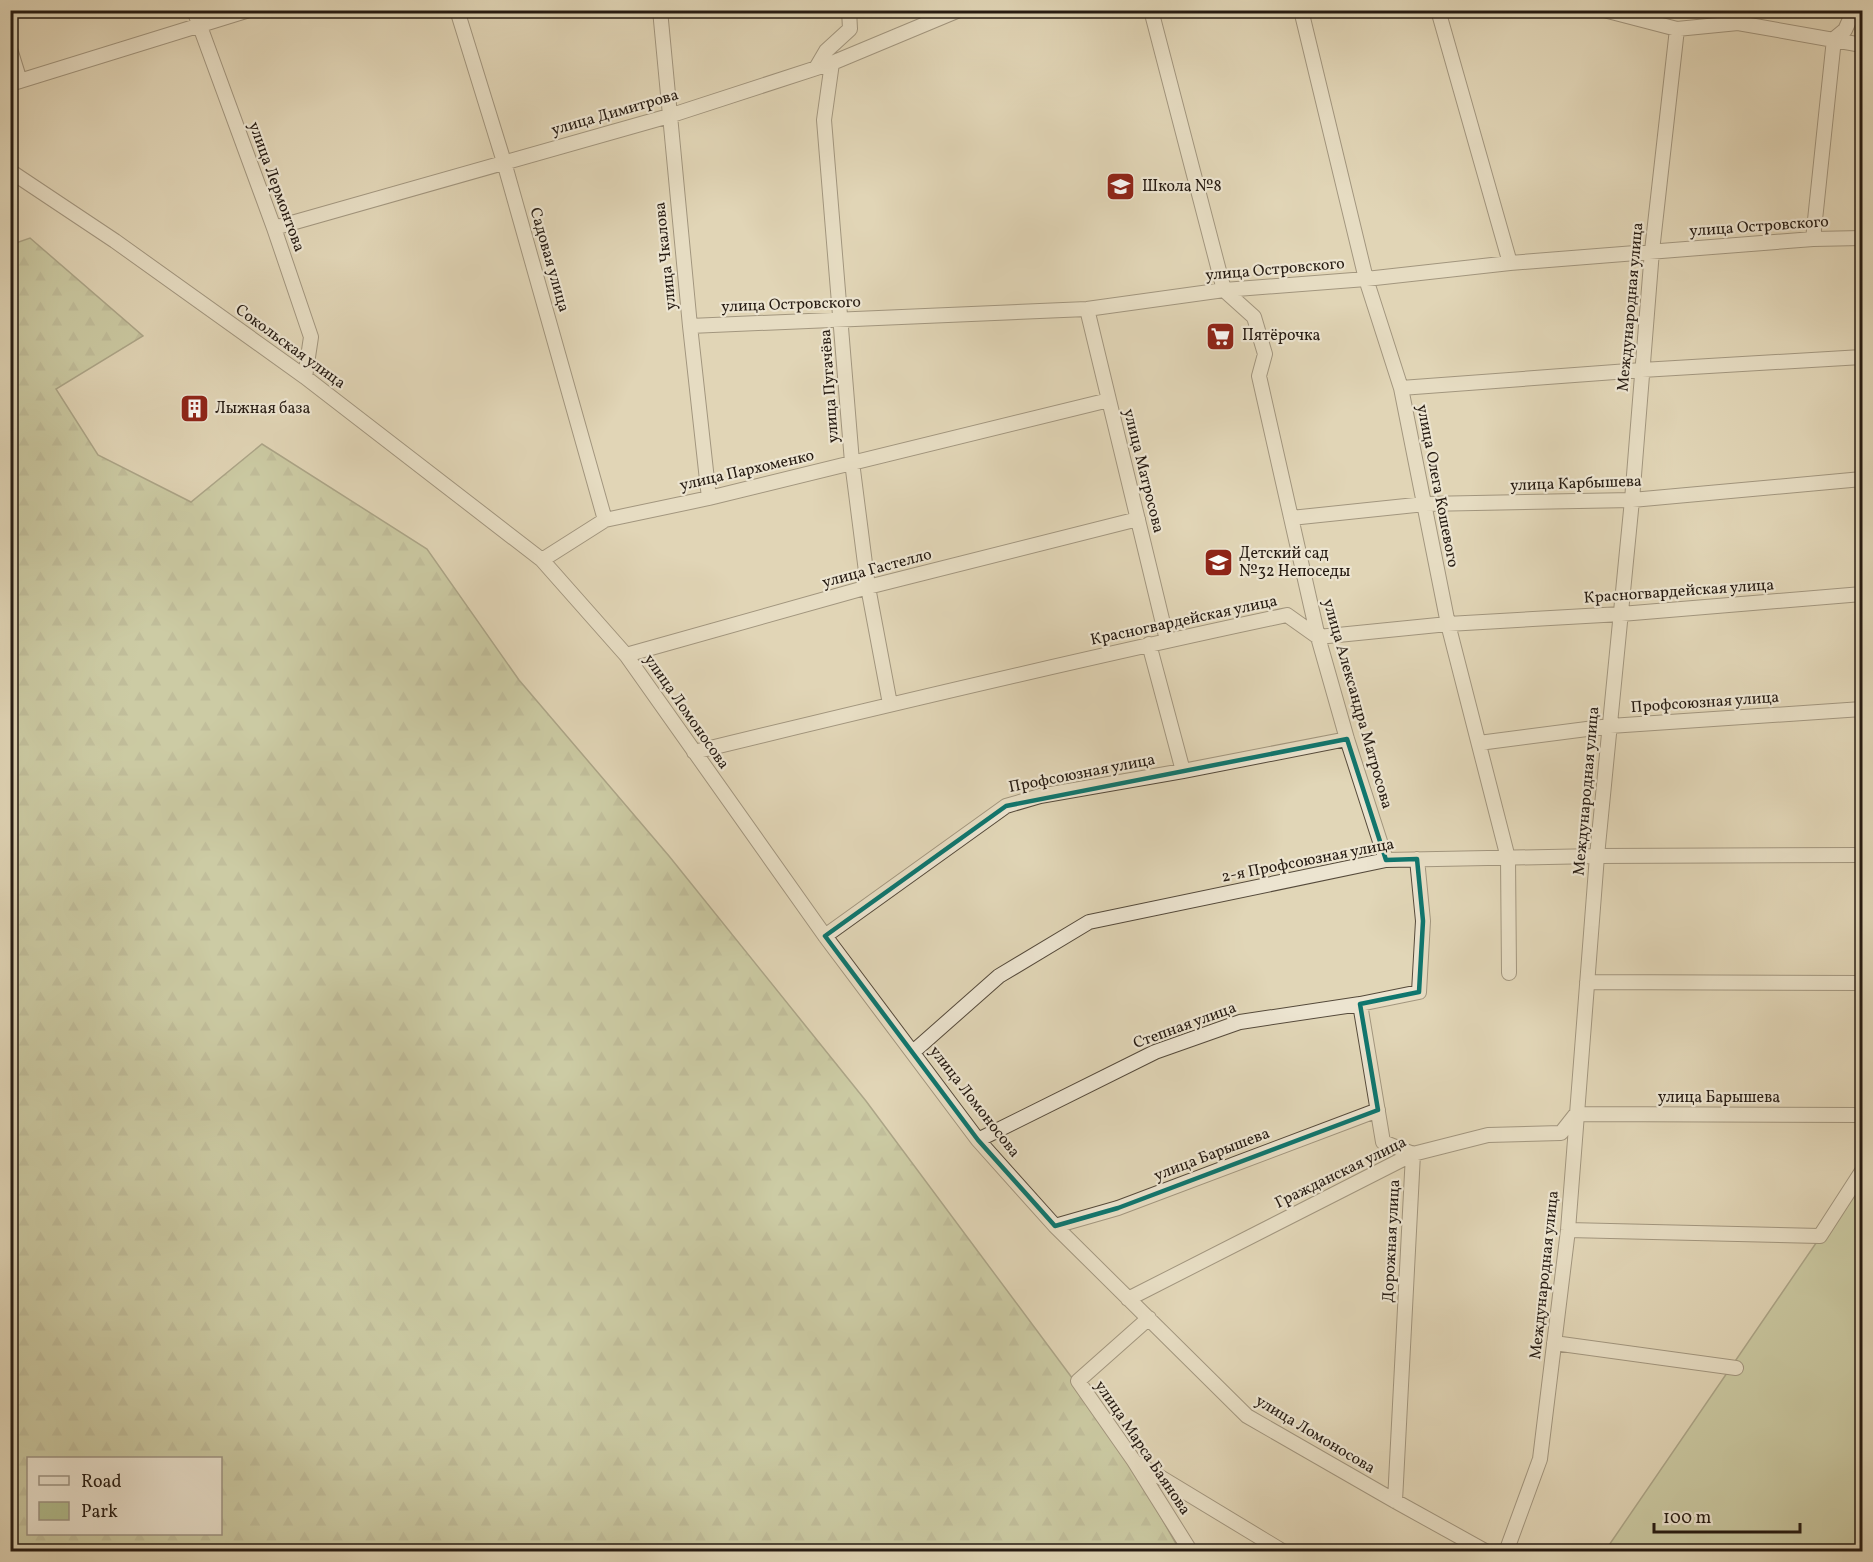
<svg xmlns="http://www.w3.org/2000/svg" width="1873" height="1562" viewBox="0 0 1873 1562" font-family="Vollkorn,serif">
	<defs>
		<pattern id="forest-firs" width="22" height="20" patternUnits="userSpaceOnUse" patternTransform="scale(1.5)"><rect width="22" height="20" fill="#b2be8f"/><path d="M5 1l3.5 6h-7zM16 11l3.5 6h-7z" fill="#99a37a"/></pattern>
	</defs>
	<rect width="100%" height="100%" fill="#e1d6b7"/>
	<filter id="stains"><feTurbulence type="fractalNoise" baseFrequency=".00333" numOctaves="4"/><feColorMatrix values="0 0 0 0 .2 0 0 0 0 .09 0 0 0 0 .02 0 0 0 .5 -.17"/></filter>
	<radialGradient id="worn" r=".72"><stop offset=".6" stop-color="#630" stop-opacity="0"/><stop offset="1" stop-color="#630" stop-opacity=".3"/></radialGradient>
	<path fill="#b2be8f" stroke="#6c6c50" stroke-width="1.5" d="M 1862,1176 L 1862,1551 L 1605,1551 Z"/>
	<path fill="url(#forest-firs)" stroke="#6c6c50" stroke-width="1.5" fill-rule="evenodd" d="M 30,238 L 143,336 L 56,389 L 98,455 L 191,502 L 262,444 L 427,549 L 519,680 L 669,856 L 866,1101 L 1116,1437 L 1180,1551 L 11,1552 L 10,245 ZM 28,1458 L 220,1458 L 220,1534 L 28,1534 Z"/>
	<g fill="none" stroke-linecap="round" stroke-linejoin="round">
		<defs>
			<path id="minor" d="M 194,10 L 274,228 L 311,337 L 305,377
				M 457,10 L 504,162 L 605,520
				M 660,10 L 690,326 L 709,498
				M 1151,10 L 1224,290 L 1254,317 L 1265,354 L 1259,376 L 1318,637 L 1347,739 L 1386,860
				M 1301,10 L 1366,279 L 1401,388 L 1448,624 L 1508,858 L 1509,973
				M 1438,10 L 1510,263
				M 1604,10 L 1677,29 L 1738,23 L 1862,45
				M 10,49 L 20,81
				M 832,63 L 824,120 L 852,462 L 868,587 L 890,704
				M 816,68 L 826,51 L 850,29 L 849,10
				M 10,84 L 249,10
				M 10,171 L 115,241 L 305,377 L 542,560 L 626,655 L 825,936 L 978,1140 L 1055,1226 L 1247,1416 L 1395,1501 L 1487,1552
				M 274,228 L 669,116 L 832,63 L 959,10
				M 1813,239 L 1834,39 L 1845,30 L 1854,10
				M 1087,309 L 1167,640
				M 690,326 L 1087,309 L 1224,290 L 1366,279 L 1510,263 L 1813,239 L 1862,238
				M 1401,388 L 1642,370 L 1862,357
				M 1291,518 L 1425,504 L 1632,500 L 1862,479
				M 542,560 L 605,520 L 709,498 L 1109,400
				M 1149,644 L 1183,771
				M 626,655 L 868,587 L 1138,519
				M 1479,743 L 1610,726 L 1862,709
				M 694,752 C 891,704 1089,657 1287,615 L 1318,637 L 1448,624 L 1621,614 L 1862,594
				M 825,936 L 1006,806 L 1040,796 L 1183,771 L 1347,739
				M 1587,982 L 1862,983
				M 1360,1004 L 1383,1142 L 1413,1154 L 1395,1501
				M 913,1052 L 999,976 L 1089,922 L 1386,860 L 1597,856 L 1862,855
				M 978,1140 L 1155,1052 L 1240,1022 L 1360,1004 L 1419,992 L 1423,921 L 1417,859
				M 1055,1226 L 1118,1208 L 1378,1110
				M 1568,1230 L 1820,1236 L 1862,1171
				M 1128,1299 L 1413,1154 L 1488,1135 L 1561,1133 L 1576,1114 L 1862,1115
				M 1149,1318 L 1078,1381 L 1134,1461 L 1191,1552
				M 1554,1343 L 1736,1368
				M 1137,1463 L 1284,1552
				M 1506,1552 L 1540,1459 L 1568,1230 L 1597,856 L 1632,500 L 1652,251 L 1677,29"/>
		</defs>
		<use href="#minor" stroke="#554a3b" stroke-width="16"/>
		<use href="#minor" stroke="#ece4d0" stroke-width="14"/>
	</g>
	<path d="M0 0H1873V1562H0ZM 1347,739 L 1386,860 L 1417,859 L 1423,921 L 1419,992 L 1360,1004 L 1378,1110 L 1118,1208 L 1055,1226 L 978,1140 L 825,936 L 1006,806 Z" fill="#e1d6b7" fill-opacity=".55" fill-rule="evenodd"/>
	<path fill="none" stroke="#0f766e" stroke-width="4.5" stroke-linejoin="round" d="M 1347,739 L 1386,860 L 1417,859 L 1423,921 L 1419,992 L 1360,1004 L 1378,1110 L 1118,1208 L 1055,1226 L 978,1140 L 825,936 L 1006,806 Z"/>
	<defs>
		<symbol id="school-square" viewBox="-11 -11 22 22"><rect x="-9" y="-9" width="18" height="18" rx="4" fill="#8f2418" stroke="#ece4d0"/><path d="M0-5L7-2L0 1L-7-2ZM-4 1L0 2.5L4 1V4Q0 6-4 4Z" fill="#fff"/></symbol>
		<symbol id="supermarket-square" viewBox="-11 -11 22 22"><rect x="-9" y="-9" width="18" height="18" rx="4" fill="#8f2418" stroke="#ece4d0"/><path d="M-6-5.5h2.5l.6 2H6L4.5 2H-2.5L-4.4-4H-6ZM-1.5 3.2a1.3 1.3 0 1 0 .1 0ZM3 3.2a1.3 1.3 0 1 0 .1 0Z" fill="#fff"/></symbol>
		<symbol id="building-square" viewBox="-11 -11 22 22"><rect x="-9" y="-9" width="18" height="18" rx="4" fill="#8f2418" stroke="#ece4d0"/><path d="M-4-6H4V6H1V3H-1V6H-4ZM-2.5-4.3h1.7v1.8h-1.7ZM.8-4.3h1.7v1.8H.8ZM-2.5-1h1.7V.8h-1.7ZM.8-1h1.7V.8H.8Z" fill="#fff"/></symbol>
	</defs>
	<g fill-rule="evenodd">
		<use href="#school-square" x="1104" y="170" width="33" height="33"/>
		<use href="#supermarket-square" x="1204" y="320" width="33" height="33"/>
		<use href="#building-square" x="178" y="392" width="33" height="33"/>
		<use href="#school-square" x="1202" y="546" width="33" height="33"/>
	</g>
	<g text-anchor="middle" dominant-baseline="central" stroke-width="4.5" stroke-linejoin="round" paint-order="stroke">
		<g font-size="16" fill="#261b12" stroke="#ece4d0">
			<text transform="translate(615 113) rotate(-16)">улица Димитрова</text>
			<text transform="translate(276 187) rotate(70)">улица Лермонтова</text>
			<text transform="translate(1759 227) rotate(-4)">улица Островского</text>
			<text transform="translate(666 256) rotate(-96)">улица Чкалова</text>
			<text transform="translate(549 260) rotate(74)">Садовая улица</text>
			<text transform="translate(1275 270) rotate(-5)">улица Островского</text>
			<text transform="translate(791 305) rotate(-2)">улица Островского</text>
			<text transform="translate(1631 307) rotate(-85)">Международная улица</text>
			<text transform="translate(290 347) rotate(36)">Сокольская улица</text>
			<text transform="translate(830 386) rotate(-94)">улица Пугачёва</text>
			<text transform="translate(747 471) rotate(-13)">улица Пархоменко</text>
			<text transform="translate(1143 471) rotate(76)">улица Матросова</text>
			<text transform="translate(1576 484) rotate(-2)">улица Карбышева</text>
			<text transform="translate(1437 486) rotate(79)">улица Олега Кошевого</text>
			<text transform="translate(877 569) rotate(-15)">улица Гастелло</text>
			<text transform="translate(1679 592) rotate(-4)">Красногвардейская улица</text>
			<text transform="translate(1184 621) rotate(-12)">Красногвардейская улица</text>
			<text transform="translate(1705 703) rotate(-4)">Профсоюзная улица</text>
			<text transform="translate(1357 704) rotate(74)">улица Александра Матросова</text>
			<text transform="translate(686 712) rotate(55)">улица Ломоносова</text>
			<text transform="translate(1082 774) rotate(-11)">Профсоюзная улица</text>
			<text transform="translate(1587 791) rotate(-85)">Международная улица</text>
			<text transform="translate(1308 861) rotate(-11)">2-я Профсоюзная улица</text>
			<text transform="translate(1185 1026) rotate(-20)">Степная улица</text>
			<text x="1719" y="1098">улица Барышева</text>
			<text transform="translate(974 1102) rotate(52)">улица Ломоносова</text>
			<text transform="translate(1212 1155) rotate(-21)">улица Барышева</text>
			<text transform="translate(1341 1173) rotate(-26)">Гражданская улица</text>
			<text transform="translate(1392 1241) rotate(-87)">Дорожная улица</text>
			<text transform="translate(1545 1275) rotate(-84)">Международная улица</text>
			<text transform="translate(1315 1435) rotate(31)">улица Ломоносова</text>
			<text transform="translate(1142 1448) rotate(56)">улица Марса Баянова</text>
		</g>
		<g font-size="16" fill="#261b12" stroke="#ece4d0" text-anchor="start">
			<text x="1142" y="187">Школа №8</text>
			<text x="1242" y="336">Пятёрочка</text>
			<text x="215" y="409">Лыжная база</text>
			<text x="1239" y="554">Детский сад<tspan x="1239" dy="18">№32 Непоседы</tspan></text>
		</g>
	</g>
	<rect width="1873" height="1562" fill="none" stroke="#e1d6b7" stroke-width="36"/>
	<rect x="12" y="12" width="1849" height="1538" fill="none" stroke="#261b12" stroke-width="3"/>
	<rect x="18" y="18" width="1837" height="1526" fill="none" stroke="#261b12" stroke-width="1.5"/>
	<rect x="27" y="1457" width="195" height="78" fill="#ece4d0" stroke="#9d9484" stroke-width="1.5"/>
	<rect x="39" y="1476" width="30" height="9" fill="#ece4d0" stroke="#9d9484" stroke-width="1.5"/>
	<text x="81" y="1487" font-size="18" fill="#261b12">Road</text>
	<rect x="39" y="1502" width="30" height="18" fill="#b2be8f" stroke="#9d9484" stroke-width="1.5"/>
	<text x="81" y="1517" font-size="18" fill="#261b12">Park</text>
	<path d="M1654 1523v9h146v-9" fill="none" stroke="#261b12" stroke-width="3"/>
	<text x="1663" y="1523" font-size="18" fill="#261b12" stroke="#ece4d0" stroke-width="4.5" paint-order="stroke">100 m</text>
	<rect width="100%" height="100%" filter="url(#stains)"/>
	<rect width="100%" height="100%" fill="url(#worn)"/>
</svg>
